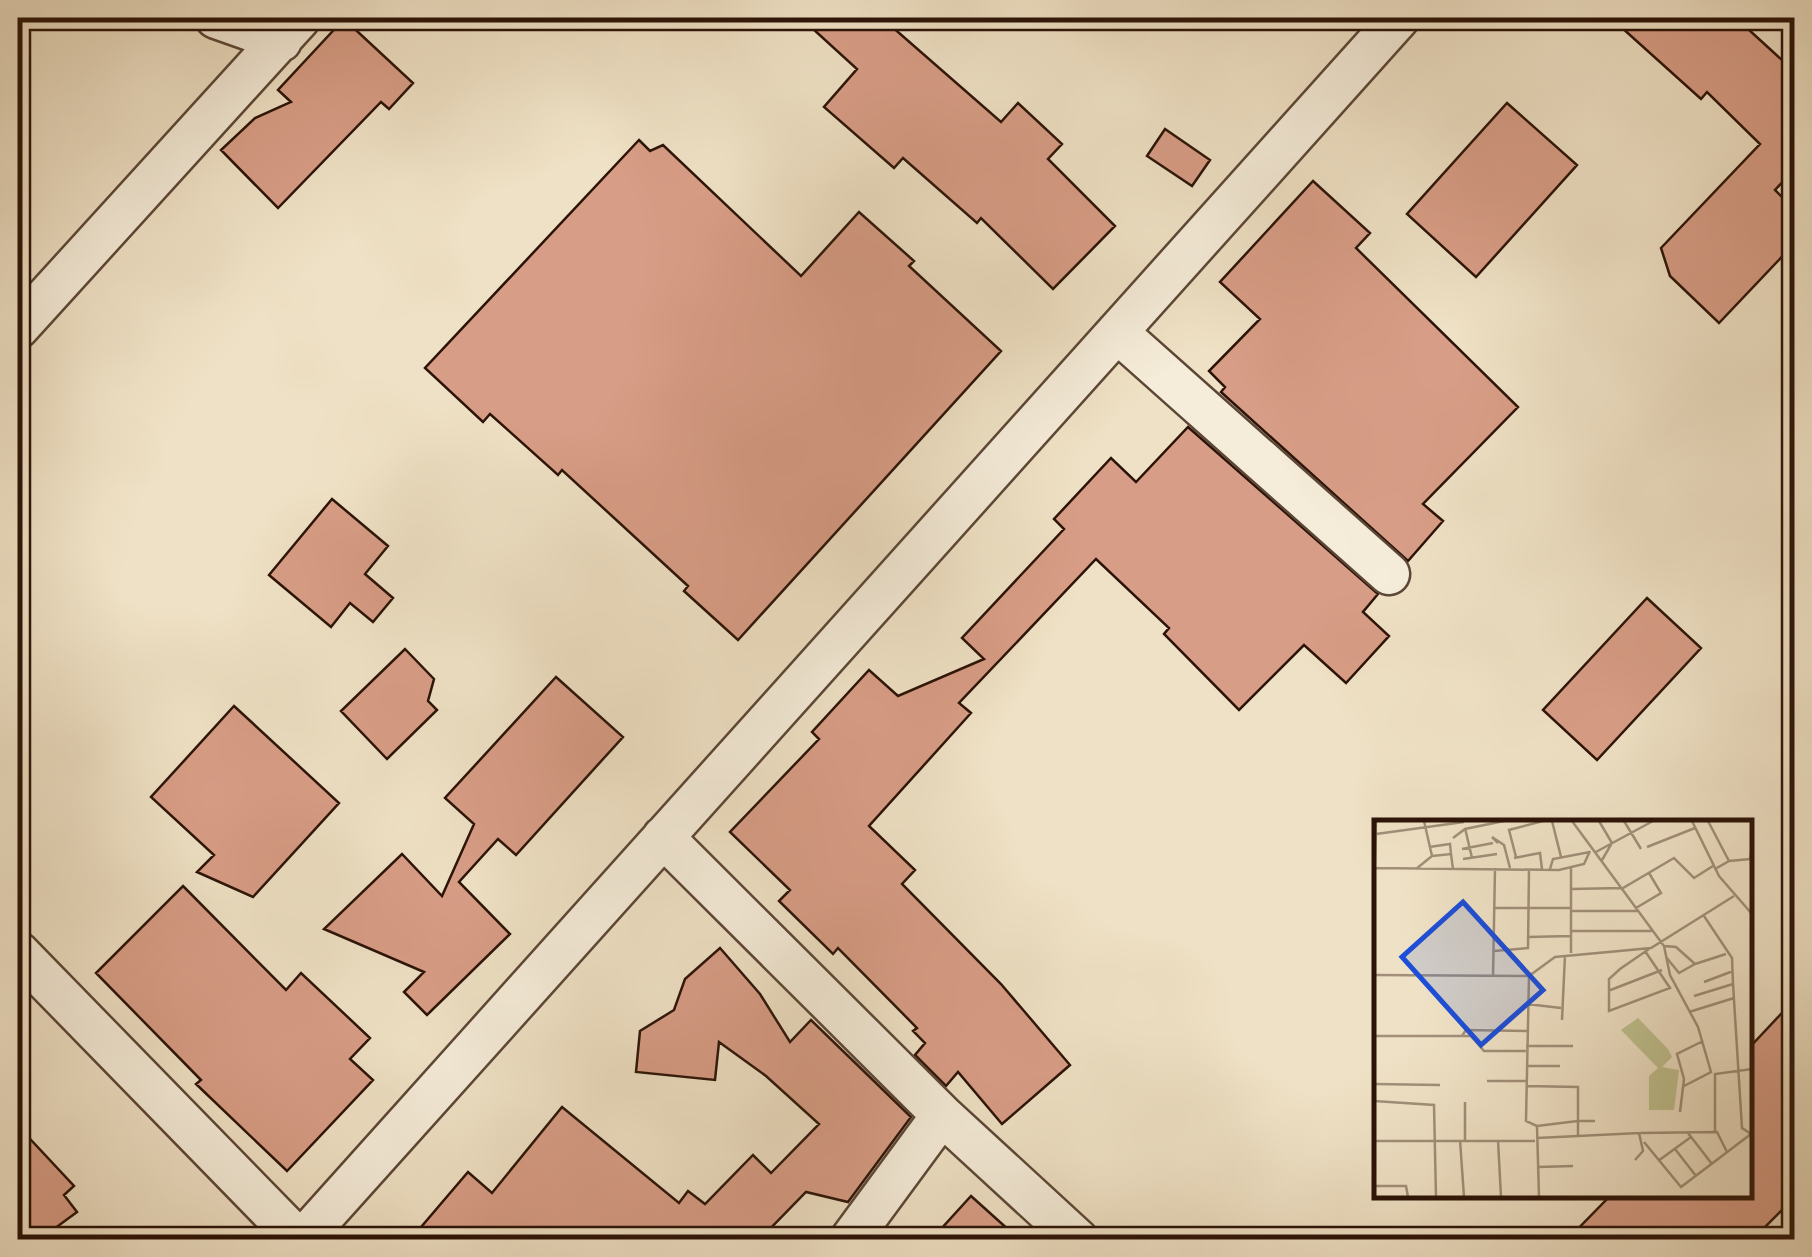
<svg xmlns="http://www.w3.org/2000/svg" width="1812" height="1257" viewBox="0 0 1812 1257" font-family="'Libre Bodoni',serif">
	<rect width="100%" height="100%" fill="#efe1c5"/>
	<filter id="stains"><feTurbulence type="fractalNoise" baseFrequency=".002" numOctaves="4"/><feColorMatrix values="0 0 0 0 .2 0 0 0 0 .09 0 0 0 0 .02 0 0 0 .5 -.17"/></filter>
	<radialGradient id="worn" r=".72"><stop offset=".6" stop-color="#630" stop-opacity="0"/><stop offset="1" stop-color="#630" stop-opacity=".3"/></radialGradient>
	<path fill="#d89d86" stroke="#2b1307" stroke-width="2.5" d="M 801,18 L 882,18 L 1001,122 L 1018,103 L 1062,144 L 1048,159 L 1115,226 L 1053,289 L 981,218 L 977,223 L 903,158 L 894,168 L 824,107 L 857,69 Z
		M 1611,18 L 1736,18 L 1794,71 L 1794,178 L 1790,174 L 1775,190 L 1794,209 L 1794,244 L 1719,323 L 1670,276 L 1661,248 L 1760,144 L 1707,92 L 1701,99 Z
		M 344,19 L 413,83 L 389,109 L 381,102 L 278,208 L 221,150 L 255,118 L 291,102 L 278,90 Z
		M 1507,103 L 1577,165 L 1476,277 L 1407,214 Z
		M 1165,129 L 1210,160 L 1192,186 L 1147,156 Z
		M 639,140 L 650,151 L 663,145 L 801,276 L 859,212 L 914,261 L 909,266 L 1001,351 L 738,640 L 684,591 L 688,586 L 562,470 L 558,475 L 490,414 L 483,422 L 425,368 Z
		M 1313,181 L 1370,233 L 1356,248 L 1518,407 L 1423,504 L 1443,521 L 1408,561 L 1221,392 L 1225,387 L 1209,371 L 1260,319 L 1220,282 Z
		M 1188,427 L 1378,594 L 1363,612 L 1389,636 L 1346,683 L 1304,645 L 1239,710 L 1164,634 L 1169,628 L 1096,559 L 959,703 L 971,713 L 869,826 L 915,870 L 902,884 L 1001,984 L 1070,1065 L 1002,1124 L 958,1072 L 946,1086 L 915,1055 L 925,1043 L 913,1031 L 917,1028 L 838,948 L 833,954 L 779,901 L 790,890 L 730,832 L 819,739 L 812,732 L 869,670 L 898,696 L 984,659 L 962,638 L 1064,529 L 1054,519 L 1111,458 L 1136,482 Z
		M 332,499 L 388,546 L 365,574 L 393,598 L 373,622 L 350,603 L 331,627 L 269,575 Z
		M 1647,598 L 1701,648 L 1597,760 L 1543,710 Z
		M 405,649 L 434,679 L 428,701 L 437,710 L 387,759 L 341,711 Z
		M 556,677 L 623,737 L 516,855 L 498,839 L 459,882 L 510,934 L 427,1015 L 404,992 L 424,972 L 324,929 L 402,854 L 442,896 L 474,824 L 445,798 Z
		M 234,706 L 339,803 L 253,897 L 197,872 L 214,855 L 151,797 Z
		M 183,886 L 286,990 L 301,973 L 370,1038 L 350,1059 L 373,1080 L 287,1171 L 196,1084 L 201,1080 L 96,973 Z
		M 720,948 L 760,994 L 790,1042 L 811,1020 L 911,1117 L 848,1202 L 806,1192 L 759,1240 L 410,1240 L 468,1172 L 492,1193 L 562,1107 L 679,1203 L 688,1191 L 705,1204 L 753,1155 L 771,1173 L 819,1124 L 766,1076 L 719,1042 L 715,1080 L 636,1072 L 640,1031 L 674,1010 L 685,979 Z
		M 1794,1000 L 1794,1209 L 1782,1210 L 1752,1240 L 1567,1240 L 1612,1194 L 1750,1194 L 1750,1047 Z
		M 18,1126 L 74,1186 L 64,1195 L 77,1212 L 39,1240 L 18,1240 Z
		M 971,1196 L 1020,1240 L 931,1240 Z"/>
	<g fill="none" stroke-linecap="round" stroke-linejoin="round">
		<defs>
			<path id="minor" d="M 216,18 L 281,41
				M 18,328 L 300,18
				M 1117,332 L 1389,574
				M 663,837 L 942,1115 L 1078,1240
				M 18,952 L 299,1240
				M 302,1240 L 1399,18
				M 850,1240 L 942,1115"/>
		</defs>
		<use href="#minor" stroke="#5c4636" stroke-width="45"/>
		<use href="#minor" stroke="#f5ecd9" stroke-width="40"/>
	</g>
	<g transform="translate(1374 820)">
		<rect width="378" height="378" fill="#efe1c5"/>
		<path d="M 264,198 L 294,229 L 298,237 L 288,247 L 305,250 L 300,290 L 275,290 L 275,256 L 284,248 L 247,210 Z" fill="#c0c190"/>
		<path fill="none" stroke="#a18f79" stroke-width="2.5" d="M 178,1 L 187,37M 198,1 L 290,126 L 296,155 L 324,207 L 337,252 L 310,266M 225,1 L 238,23 L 228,40M 250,1 L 267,29M 318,1 L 345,56 L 378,94M 334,1 L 355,41 L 341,49M 91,8 L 98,38M 2,14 L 90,2M 79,18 L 91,9 L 130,1M 124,23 L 118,17 L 130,25 L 136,48M 55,27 L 76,24 L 77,34M 273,27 L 321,8M 88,29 L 119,23M 220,33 L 279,1M 58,36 L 77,34 L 79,49M 142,37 L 135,10 L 169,1M 140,38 L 166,33 L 168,49M 89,39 L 123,34M 355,41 L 376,39 L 378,26M 0,48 L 185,50 L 210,44 L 216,31M 197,48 L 197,133M 42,49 L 58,36 L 50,1M 176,49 L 179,39 L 216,32M 197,69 L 249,68 L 300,38 L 320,58 L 339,46M 0,72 L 2,1M 121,88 L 197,88M 262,88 L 287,73 L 275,53M 197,91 L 264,91M 197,111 L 278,111M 154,117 L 197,116M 290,126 L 302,127 L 321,144 L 352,134M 120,131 L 154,128 L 155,49M 271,131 L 296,168 L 235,191 L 235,159 L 246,149 L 275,129M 292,137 L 305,153 L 321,144M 0,155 L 155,156 L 181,137 L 277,128 L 360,76M 155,156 L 152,301 L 163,306 L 165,377M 119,157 L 121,48M 330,162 L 359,151M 359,164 L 368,308 L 377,314M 234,171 L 288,150M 320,176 L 359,164 L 358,138 L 330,96M 153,184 L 187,188M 315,192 L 360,178M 188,200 L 191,135M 0,216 L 97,216 L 110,231 L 152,231M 88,216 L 92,210 L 153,211M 152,226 L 199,226M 152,246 L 186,246M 113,261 L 152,261M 0,264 L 66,265M 152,266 L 204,267 L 204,301 L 163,306M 0,281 L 60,285 L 62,377M 91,282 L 91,320M 306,292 L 310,259 L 303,234 L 329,221M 341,312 L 341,254 L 378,249M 266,313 L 343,312 L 353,332M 314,313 L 338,344M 163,318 L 265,313 L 269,331 L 261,340M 204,318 L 204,301 L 221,301M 86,320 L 90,377M 124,320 L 127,377M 0,321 L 161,321M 270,322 L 307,367 L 377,314M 301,329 L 322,356M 284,341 L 317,317M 164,347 L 199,346M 0,366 L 32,366 L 34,377"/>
		<path fill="#1d4ed8" fill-opacity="0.15" stroke="#1d4ed8" stroke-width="5" d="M 89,82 L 169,170 L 107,225 L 28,137 Z"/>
		<rect width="378" height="378" fill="none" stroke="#2b1307" stroke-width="5"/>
	</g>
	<rect width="1812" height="1257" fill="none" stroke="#efe1c5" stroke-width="60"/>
	<rect x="20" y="20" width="1772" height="1217" fill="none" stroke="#2b1307" stroke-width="5"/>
	<rect x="30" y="30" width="1752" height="1197" fill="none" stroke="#2b1307" stroke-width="2.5"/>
	<rect width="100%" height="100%" filter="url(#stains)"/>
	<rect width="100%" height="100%" fill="url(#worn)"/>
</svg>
